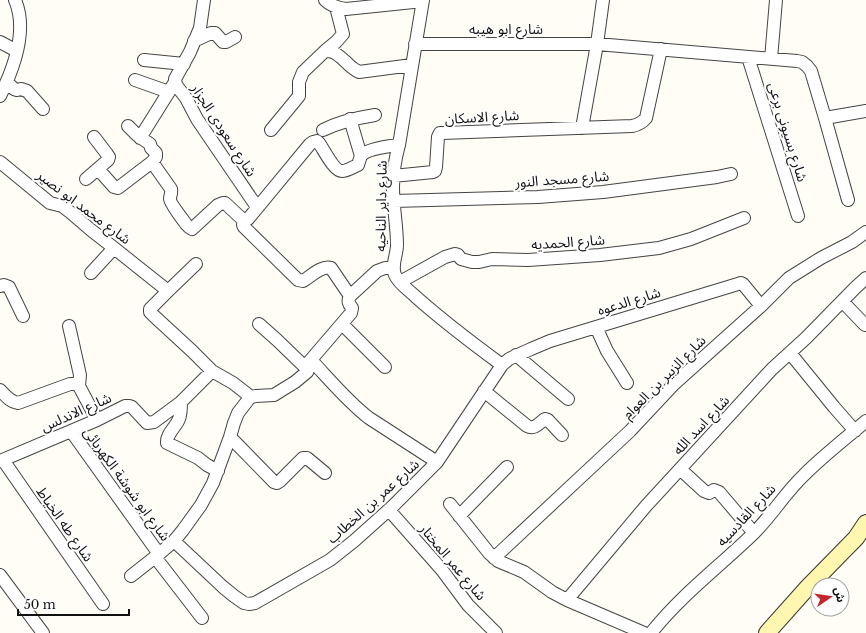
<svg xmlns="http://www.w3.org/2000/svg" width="866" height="633" viewBox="0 0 866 633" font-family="'Libre Baskerville','Noto Sans Arabic',serif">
	<rect width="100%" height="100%" fill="#fffdf5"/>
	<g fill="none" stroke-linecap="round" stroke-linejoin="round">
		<defs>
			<path id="street" d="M 204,0 L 200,28 L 190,52 L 175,79 L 176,85 L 186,98 L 197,119 L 257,207
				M 325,0 C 331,6 338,8 346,9 L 423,1
				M 423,0 L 399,145 C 395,159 393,173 393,187 C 393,207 397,226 397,245 C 397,255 391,265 395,275 C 399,284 409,290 416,297 C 443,321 472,343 502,365
				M 194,41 L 211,33 L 215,33 L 223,42 L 226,42 L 235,37
				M 0,42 L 17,51
				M 415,44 L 597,44 L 797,61 L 802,62 L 807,66 L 811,71 L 825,118 L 848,200
				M 325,51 C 326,51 330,51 332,52 C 341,54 349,68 359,72 L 412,65
				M 748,57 L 798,216
				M 771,59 L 776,0
				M 144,60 L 184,64
				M 135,80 L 169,92
				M 7,82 L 14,89 L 17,90 L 21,89 L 27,91 L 43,109
				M 0,96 C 14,68 28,30 15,0
				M 825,118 L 866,111
				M 350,119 L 361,156
				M 582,128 L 597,44 L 603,0
				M 271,130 L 299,96 L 299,82 L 303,72 L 325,51 L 336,42 L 343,34 L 336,7
				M 323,130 C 339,122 356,118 375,115
				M 140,138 L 175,82
				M 0,162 L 50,203 L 62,206 L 70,212 L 91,230 L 114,248 L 168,291
				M 152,162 L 171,189 C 172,193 170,195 170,199 C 170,203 183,220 186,224 L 189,227 L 192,229 L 218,205 L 223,203 L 225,203 L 241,218 L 244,220 L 248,219 L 310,144 L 313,142 L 317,141 L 319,143 C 324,150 334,171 342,171 C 347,171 353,167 358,165 C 359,162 360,158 361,156 C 366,149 390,146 399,145
				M 98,169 L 114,187 L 118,188 L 152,162 L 156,157 L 156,153 L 151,148 L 150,144 L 137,135 L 128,126
				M 393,176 L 433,172 L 435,171 L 436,167 L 438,137 L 440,133 L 442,133 L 632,126 C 638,125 642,123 646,118 L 661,49
				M 86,179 L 108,160 L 109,157 L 107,154 L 94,137
				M 394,201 L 538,197 L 603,192 L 717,177 L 731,174
				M 244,220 L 243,225 L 244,227 L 298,280 L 303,281 C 311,276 322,265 331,268 L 350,296
				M 196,264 L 168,291 L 150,309 L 150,312 L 154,316 L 192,351 L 212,371 L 233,383 L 251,397
				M 91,273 L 114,248
				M 400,282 L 445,257 L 455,254 L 458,255 L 461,259 L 472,262 L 479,262 L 492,259 L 528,260 L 600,255 L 659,248 L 691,239 L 744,218
				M 0,286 L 4,285 L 9,287 L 23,316
				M 842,301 L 865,325
				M 259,324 L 277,340 L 308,370
				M 342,324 L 385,367
				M 69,326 L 80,375 L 79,386
				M 596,327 L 607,351 L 627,383
				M 790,353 L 834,407 L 855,431
				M 516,355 L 568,399
				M 311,360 C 330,380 347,401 369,418 L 437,462
				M 0,390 C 6,396 10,402 18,403 L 70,384 L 76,384 L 79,386 L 97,420
				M 484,391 L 527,426 C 535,430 539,423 545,419 L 548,420 L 562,435
				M 181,402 C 181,408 181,414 179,419 C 176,427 166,434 167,443 L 198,458 L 207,465 L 218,471
				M 71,431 L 159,554
				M 230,437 L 274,482 L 277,483 L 280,481 L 303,458 L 307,458 L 325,473
				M 3,460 L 103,604
				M 0,461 L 97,420 L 125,406 L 129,406 L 132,407 L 147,423 L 154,422 L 181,402 L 212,371
				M 680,469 L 704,491 L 709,493 L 714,490 L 719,492 L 754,533
				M 450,504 L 489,553 L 498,561 L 524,572 L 552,592 L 567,600 L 644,633
				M 389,510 L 442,570 L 468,605 L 496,633
				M 459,516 L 507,467
				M 174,541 L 223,587 L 234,596 L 244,603 L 249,604 L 255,603 L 330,560 L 354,541 L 392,507 L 437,462 L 496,374 L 502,365 L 509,359 L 531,349 L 550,341 L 738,284 L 741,283 L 743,284 L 761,306
				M 155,557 L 202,618
				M 494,558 L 630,431 L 674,384 L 761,306 L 789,278 L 821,258 L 852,242 L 866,232
				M 0,575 L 43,633
				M 131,576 L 159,554 L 174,541 L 183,530 L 201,505 L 213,483 L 230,437 L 234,423 L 238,413 L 248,400 L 251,397 L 256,396 L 274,395 L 282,390 L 295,382 L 307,372 L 308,370 L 309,362 L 351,313 L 352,308 C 349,304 347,301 350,296 L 377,271 L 385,268 L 393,268
				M 567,600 L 646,506 L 772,369 L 806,338 L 855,288 L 866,278
				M 651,633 C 681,595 720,566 754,533 C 772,515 785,493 804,475 C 823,456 845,439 866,421"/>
			<path id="secondary" d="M 767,633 L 808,587 L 856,538 L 866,523"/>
		</defs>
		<use href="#street" stroke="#444" stroke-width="14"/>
		<use href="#secondary" stroke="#333" stroke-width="18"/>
		<use href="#street" stroke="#fff" stroke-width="12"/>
		<use href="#secondary" stroke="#fff6b0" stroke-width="16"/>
	</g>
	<g text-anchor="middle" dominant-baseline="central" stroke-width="4" stroke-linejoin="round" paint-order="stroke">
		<g font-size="14" fill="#111" stroke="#fff">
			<text x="506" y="29">شارع ابو هيبه</text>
			<text transform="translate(482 117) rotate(-3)">شارع الاسكان</text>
			<text transform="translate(224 130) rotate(57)">شارع سعودى الجزار</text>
			<text transform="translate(788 132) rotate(73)">شارع بسيونى برعى</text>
			<text transform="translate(562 179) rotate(-4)">شارع مسجد النور</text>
			<text transform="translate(381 206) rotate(-89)">شارع داير الناحيه</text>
			<text transform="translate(84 207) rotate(37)">شارع محمد ابو نصير</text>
			<text transform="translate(568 242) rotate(-4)">شارع الحمديه</text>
			<text transform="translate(629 301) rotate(-17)">شارع الدعوه</text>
			<text transform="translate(664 377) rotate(-45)">شارع الزبير بن العوام</text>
			<text transform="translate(76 412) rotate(-24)">شارع الاندلس</text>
			<text transform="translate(701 425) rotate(-47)">شارع اسد الله</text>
			<text transform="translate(127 484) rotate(54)">شارع ابو شوشة الكهربائى</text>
			<text transform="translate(373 501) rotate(-42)">شارع عمر بن الخطاب</text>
			<text transform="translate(746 515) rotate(-47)">شارع القادسيه</text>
			<text transform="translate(65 524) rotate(55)">شارع طه الخياط</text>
			<text transform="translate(453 562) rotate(50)">شارع عمر المختار</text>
		</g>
	</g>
	<g transform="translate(830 597) rotate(77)"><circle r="19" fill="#ffffff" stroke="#a0a0a0"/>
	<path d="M0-3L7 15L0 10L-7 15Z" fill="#c4262e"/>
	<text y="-6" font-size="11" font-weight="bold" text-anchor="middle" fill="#111111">ش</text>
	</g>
	<path d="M18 609v6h111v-6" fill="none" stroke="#111111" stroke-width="2"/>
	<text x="24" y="609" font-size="12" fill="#111111" stroke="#ffffff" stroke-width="3" paint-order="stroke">50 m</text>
</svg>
